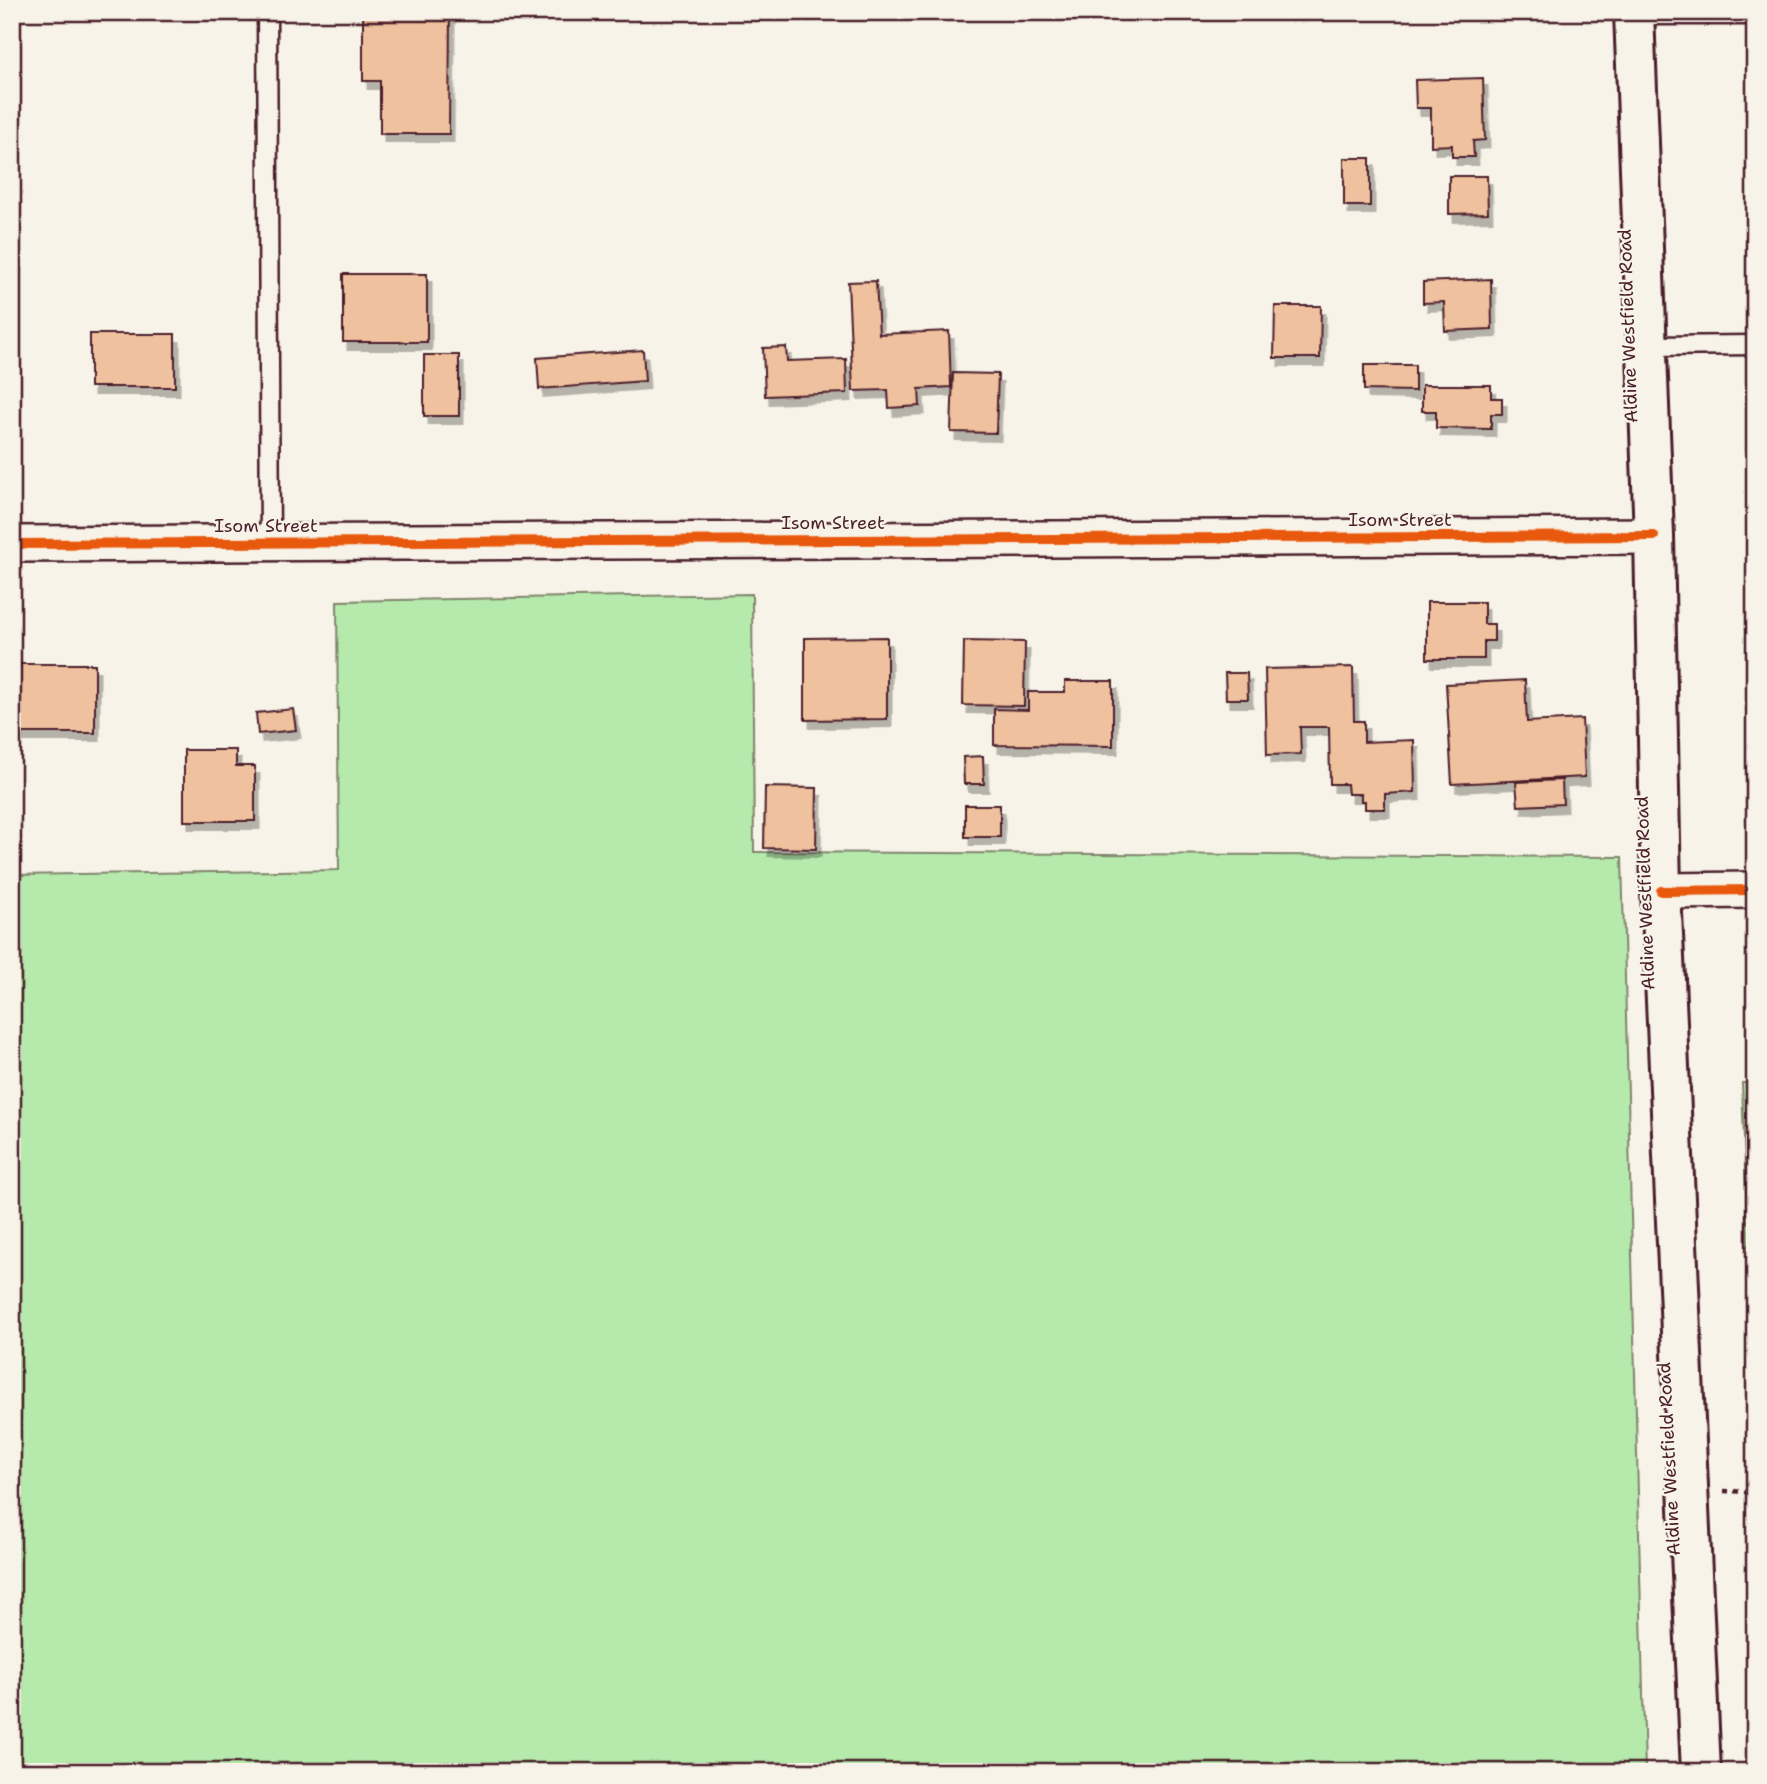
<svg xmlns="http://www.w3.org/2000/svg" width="1767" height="1784" viewBox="0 0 1767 1784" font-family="'Shantell Sans',sans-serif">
	<defs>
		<filter id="shadow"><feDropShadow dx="4.5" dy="8" stdDeviation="0" flood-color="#0004"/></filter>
	</defs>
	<rect width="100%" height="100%" fill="#f7f3e8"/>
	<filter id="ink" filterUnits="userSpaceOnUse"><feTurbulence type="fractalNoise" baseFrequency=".0143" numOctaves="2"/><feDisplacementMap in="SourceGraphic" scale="14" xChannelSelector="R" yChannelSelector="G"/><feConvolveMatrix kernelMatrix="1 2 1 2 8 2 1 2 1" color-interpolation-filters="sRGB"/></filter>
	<g filter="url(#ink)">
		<path fill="#b5eaac" stroke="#80846c" stroke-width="2" d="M 752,594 L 754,852 L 1622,857 L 1645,1772 L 12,1772 L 12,875 L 339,870 L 337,601 Z
			M 1742,1083 L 1755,1083 L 1755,1447 Z"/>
		<path fill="#efc19e" stroke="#4a1f2b" stroke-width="2" filter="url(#shadow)" d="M 363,12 L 450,12 L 449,134 L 380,134 L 380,81 L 363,81 Z
			M 1483,78 L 1485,140 L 1473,141 L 1474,157 L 1452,157 L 1452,145 L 1431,146 L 1431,108 L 1416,108 L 1415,80 Z
			M 1344,158 L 1370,158 L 1370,206 L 1344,206 Z
			M 1449,176 L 1487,176 L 1488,213 L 1449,214 Z
			M 343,274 L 427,274 L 427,342 L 343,342 Z
			M 1491,279 L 1492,329 L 1445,331 L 1444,302 L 1423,303 L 1423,282 Z
			M 876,281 L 879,334 L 949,331 L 951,387 L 919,389 L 920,406 L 889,408 L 888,390 L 853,391 L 848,282 Z
			M 1275,306 L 1321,306 L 1320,358 L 1274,358 Z
			M 90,334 L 175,334 L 175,387 L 90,387 Z
			M 786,347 L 787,361 L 846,359 L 847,393 L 765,396 L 763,348 Z
			M 643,350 L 645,381 L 539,389 L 537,358 Z
			M 424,355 L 459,355 L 459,416 L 424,416 Z
			M 1364,365 L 1415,365 L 1415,391 L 1364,390 Z
			M 953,373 L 998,374 L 996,433 L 951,432 Z
			M 1422,385 L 1491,385 L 1491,398 L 1502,398 L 1502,414 L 1491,414 L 1491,429 L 1436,428 L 1436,411 L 1422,411 Z
			M 1427,602 L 1484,602 L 1484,624 L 1494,624 L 1494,641 L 1484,641 L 1484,659 L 1427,659 Z
			M 887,637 L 887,719 L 805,720 L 805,638 Z
			M 964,641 L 1025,642 L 1024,706 L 963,705 Z
			M 14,664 L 95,664 L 95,733 L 14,733 Z
			M 1353,667 L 1354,721 L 1364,721 L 1364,742 L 1414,740 L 1415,792 L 1385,794 L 1385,809 L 1365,809 L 1365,801 L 1361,801 L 1361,794 L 1348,794 L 1347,784 L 1330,784 L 1329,727 L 1300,727 L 1301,754 L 1267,755 L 1265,669 Z
			M 1225,673 L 1247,673 L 1248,699 L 1226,699 Z
			M 1525,680 L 1527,722 L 1582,719 L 1585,777 L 1452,784 L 1446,684 Z
			M 1065,681 L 1113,681 L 1113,746 L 994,745 L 994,709 L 1028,710 L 1028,692 L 1065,692 Z
			M 293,709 L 296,730 L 258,734 L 256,713 Z
			M 184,750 L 236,750 L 236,766 L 255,766 L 255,821 L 184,821 Z
			M 983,756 L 984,784 L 964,784 L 963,757 Z
			M 1562,780 L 1563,804 L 1518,806 L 1516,782 Z
			M 765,787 L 817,788 L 816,849 L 764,848 Z
			M 965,805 L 1000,805 L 1000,837 L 965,837 Z"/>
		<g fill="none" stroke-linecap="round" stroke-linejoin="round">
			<defs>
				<path id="lane" d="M 267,12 L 270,543
					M 1634,15 L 1755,15
					M 1647,346 L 1755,345"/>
				<path id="street" d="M 12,544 L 1654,536
					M 1661,891 L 1755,890"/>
				<path id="secondary" d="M 1634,12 L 1654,536 L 1661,891 L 1701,1772"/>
			</defs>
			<use href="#lane" stroke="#4a1f2b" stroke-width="23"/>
			<use href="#street" stroke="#4a1f2b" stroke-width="40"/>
			<use href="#secondary" stroke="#4a1f2b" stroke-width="44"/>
			<path stroke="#4a1f2b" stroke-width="4.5" stroke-dasharray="5 5" stroke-linecap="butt" d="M 1724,1491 L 1755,1492"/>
			<use href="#lane" stroke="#f7f3e8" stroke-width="18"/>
			<use href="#street" stroke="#f7f3e8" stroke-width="35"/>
			<use href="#secondary" stroke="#f7f3e8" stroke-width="38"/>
			<defs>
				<path id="cycleway" d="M 12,544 L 1654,536
					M 1661,891 L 1755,890"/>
			</defs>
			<use href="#cycleway" stroke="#f7f3e8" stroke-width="15"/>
			<use href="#cycleway" stroke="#e8590c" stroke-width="10"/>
		</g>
	</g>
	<g text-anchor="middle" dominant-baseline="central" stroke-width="5" stroke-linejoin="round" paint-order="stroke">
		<g font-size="18" fill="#4a1f2b" stroke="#f7f3e8">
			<text transform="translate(1628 326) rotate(-92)">Aldine Westfield Road</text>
			<text x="1400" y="520">Isom Street</text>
			<text x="833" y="523">Isom Street</text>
			<text x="266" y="526">Isom Street</text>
			<text transform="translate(1645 893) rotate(-92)">Aldine Westfield Road</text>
			<text transform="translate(1669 1459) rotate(-93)">Aldine Westfield Road</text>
		</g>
	</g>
	<rect width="1767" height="1784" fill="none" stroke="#f7f3e8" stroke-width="42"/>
	<rect x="21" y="21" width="1725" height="1742" fill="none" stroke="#4a1f2b" stroke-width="2.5" filter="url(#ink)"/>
</svg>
